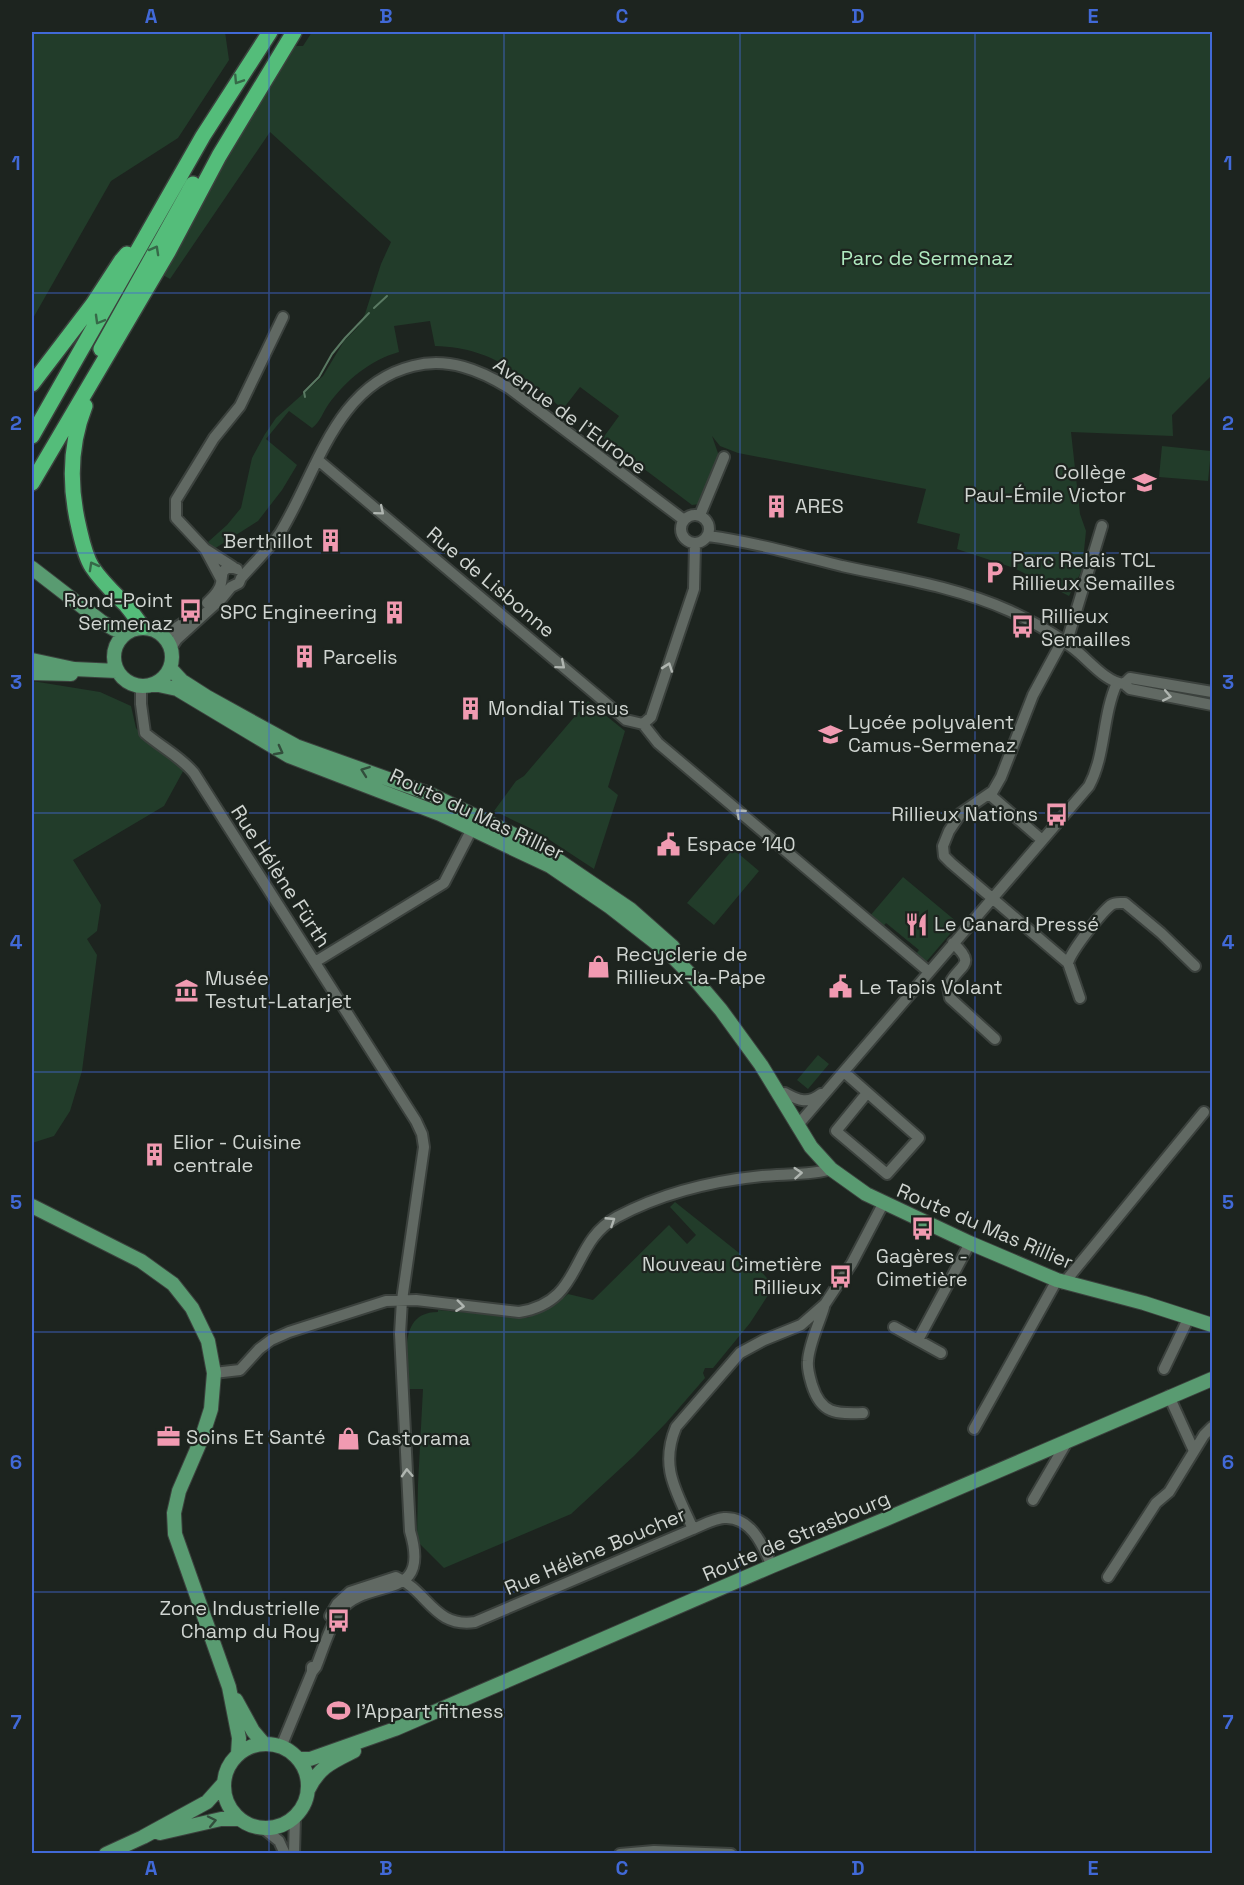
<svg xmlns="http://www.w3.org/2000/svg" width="1244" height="1885" viewBox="0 0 1244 1885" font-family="'Space Grotesk',sans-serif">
	<rect width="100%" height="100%" fill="#1d241f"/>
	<path fill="#223c2a" d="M 32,32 L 225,32 L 229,60 L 178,138 L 111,181 L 32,320 Z
		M 312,32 L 1212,32 L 1212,375 L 1172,415 L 1173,436 L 1071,432 L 1080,514 L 1086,531 L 1082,570 L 1069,596 L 1014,568 L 957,549 L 960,534 L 917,523 L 926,489 L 738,453 L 720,446 L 712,436 L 719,456 L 700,504 L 692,505 L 603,438 L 619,416 L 580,387 L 563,409 C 520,374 494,348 435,346 L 430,321 L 394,326 L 399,352 C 370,360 345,381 328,405 C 322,414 320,422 312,428 L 289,411 L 266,439 L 297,465 L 282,490 L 258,521 L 214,549 L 208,542 L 227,525 L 241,508 L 252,458 L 265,434 L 276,418 L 323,376 L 344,341 L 358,327 L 365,314 L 381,264 L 391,242 L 270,132 L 170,279 L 161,274 L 259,103 L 295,46 L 303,46 Z
		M 1162,446 L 1211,451 L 1208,481 L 1159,477 Z
		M 32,681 L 100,692 L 131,706 L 136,728 L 147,741 L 187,764 L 164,806 L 73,860 L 101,905 L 97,931 L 87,939 L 97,955 L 82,1071 L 70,1111 L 54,1136 L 32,1143 Z
		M 588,701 L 625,731 L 608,787 L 618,795 L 594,869 L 536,831 L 494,811 L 516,781 L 524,776 Z
		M 733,849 L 759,871 L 714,925 L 687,903 Z
		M 903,877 L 957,922 L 954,925 L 956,927 L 926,962 L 916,954 L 919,950 L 886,923 L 882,928 L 869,917 Z
		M 818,1055 L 829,1064 L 808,1089 L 797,1080 Z
		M 675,1202 L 758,1268 L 774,1286 L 750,1323 L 713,1368 L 705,1368 L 703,1373 L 705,1378 L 666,1423 L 634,1456 L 571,1514 L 444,1568 L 417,1541 L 418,1484 L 423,1389 L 409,1389 C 408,1362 396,1312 438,1312 L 438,1310 L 527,1318 L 554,1306 L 568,1294 L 593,1300 L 669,1225 L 687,1244 L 696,1235 L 670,1207 Z"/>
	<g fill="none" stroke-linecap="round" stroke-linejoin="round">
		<path stroke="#5a7a63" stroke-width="2" d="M 374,308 L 387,296
			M 305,397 L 304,392 L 319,377 L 332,354 L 345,338 L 369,313"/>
		<defs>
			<path id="minor" d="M 318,460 L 619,714 L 626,720 L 643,724
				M681 529a14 14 0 1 1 28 0a14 14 0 1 1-28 0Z
				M 700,515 L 724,457
				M 708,536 C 753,542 798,555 842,566 C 898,578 957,587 1010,611 C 1031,621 1054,633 1073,648 C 1088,659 1105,682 1124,684 L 1130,689 L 1212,705
				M 695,544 L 694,589 L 651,717 L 643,724 L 658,743 L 929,972
				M 205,549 L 221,579
				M 233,567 L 205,549 L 176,518 L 176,500 L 214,438 L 240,406 L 283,317
				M 207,603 C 212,598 220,591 221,583 C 223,574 220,571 230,567 L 237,569
				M 164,636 L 193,616
				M 171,648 L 177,639 L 222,598 L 231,587 L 239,583 L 241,578 C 254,563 269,549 280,533 C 317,473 335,385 413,366 C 448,357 480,370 509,388 L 684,520
				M 1124,684 L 1130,678 L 1212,692
				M 141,686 L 141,704 L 145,733 C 161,747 180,756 194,773 L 416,1121 L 422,1134 L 424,1147 L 402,1300 L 400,1334 L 410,1531 C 432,1605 368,1575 340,1611 C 331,1623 322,1652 316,1667 L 312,1672
				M 989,794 L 1042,840
				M 953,943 C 979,967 957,964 948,987 L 950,998 L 995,1039
				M 315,962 L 444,883 L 475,823
				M 1068,963 C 1071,951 1101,913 1111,905 C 1115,902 1120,903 1125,903 L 1161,933 L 1195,966
				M 1080,998 L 1068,963 L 951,863 L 944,856 L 943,846 L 949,831 L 961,813 L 993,791 L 1001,777 L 1033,695 L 1060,645 L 1068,638 L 1102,526
				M 844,1072 L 919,1138 L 887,1174 L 836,1131 L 867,1093
				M 785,1093 C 799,1101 808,1104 821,1094
				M 797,1126 L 1089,786 C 1106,754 1102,716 1117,683
				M 1064,1283 L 1204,1112
				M 824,1307 C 819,1324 809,1344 808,1361 C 807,1369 810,1378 812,1385 C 821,1414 836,1414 863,1413
				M 894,1327 L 941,1353
				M 918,1340 L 970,1243
				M 1164,1369 L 1189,1317
				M 214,1373 L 240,1370 L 259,1349 L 271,1340 L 289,1332 L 386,1301 L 416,1300 L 519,1312 C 584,1302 569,1243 617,1217 C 662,1193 712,1181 762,1176 C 781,1174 815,1175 831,1169
				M 1169,1396 L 1194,1451
				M 974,1429 L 1057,1280
				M 1033,1500 L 1068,1440
				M 693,1529 C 677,1492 659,1468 676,1427 L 740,1353 L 764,1340 L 801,1325 L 825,1304 L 852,1263 L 883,1204
				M 1108,1577 L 1156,1503 L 1169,1492 L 1204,1435 L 1212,1427
				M 330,1616 L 337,1604 L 350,1592 L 396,1577 C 428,1591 434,1628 475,1622 L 693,1529 C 703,1525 713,1519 724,1518 C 751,1516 763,1546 772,1566
				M 281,1747 L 312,1672 L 312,1667
				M 263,1828 L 279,1841 L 285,1854
				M 294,1854 L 295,1816
				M 620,1854 L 654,1851 L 731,1854"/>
			<path id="major" d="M 32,568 L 102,622 L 114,629 L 127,632
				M114 657a29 29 0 1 1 58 0a29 29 0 1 1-58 0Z
				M 32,660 L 74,669 L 117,671
				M 170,668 L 182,681 L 207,697 L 296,746 L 430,794 L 537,846 L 630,909 L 673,947
				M 32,673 L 71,674
				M 154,684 L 177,689 L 289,756 L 440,814 L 550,866 L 610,907 L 669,953 L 693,977 L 721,1010 L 761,1065 L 811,1147 L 831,1169 L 866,1194 L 970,1243 L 1057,1280 L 1144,1303 L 1212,1325
				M 32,1206 L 141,1261 L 173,1284 L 192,1308 L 208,1341 L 214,1373 L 211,1409 L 201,1440 L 179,1491 L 174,1513 L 175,1534 L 229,1687 L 239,1738 L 238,1754
				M 236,1700 L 253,1731 L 264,1744
				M224 1786a42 42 0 1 1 84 0a42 42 0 1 1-84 0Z
				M 298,1759 L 310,1759 L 395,1729 L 772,1566 L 886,1519 L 1212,1379
				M 308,1790 C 319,1767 332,1762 354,1751
				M 160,1833 L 221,1819 L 240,1819
				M 106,1854 L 143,1837 L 207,1802 L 224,1783"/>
			<path id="highway" d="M 101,349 L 193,184
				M 32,384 L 93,304 L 121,261 L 127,254
				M 85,406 C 69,446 69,486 79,528 C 82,541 85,556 92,567 C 102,582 114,593 126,605 C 132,612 137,620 143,627
				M 32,436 L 203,136 L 270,32
				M 32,483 L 168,252 L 219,156 L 294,32"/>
		</defs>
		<use href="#minor" stroke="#3b413d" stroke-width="14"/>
		<use href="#major" stroke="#3b413d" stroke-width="16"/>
		<use href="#highway" stroke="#3b413d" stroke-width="18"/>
		<use href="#minor" stroke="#616963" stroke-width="10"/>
		<use href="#major" stroke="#599b71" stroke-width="14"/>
		<use href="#highway" stroke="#54bd7a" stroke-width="15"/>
	</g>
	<defs><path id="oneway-chevron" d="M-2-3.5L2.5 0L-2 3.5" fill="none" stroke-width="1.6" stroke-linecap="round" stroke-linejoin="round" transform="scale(1.5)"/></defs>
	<g stroke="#366948">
		<use href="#oneway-chevron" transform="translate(238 80) rotate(123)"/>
		<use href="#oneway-chevron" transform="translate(155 250) rotate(-61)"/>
		<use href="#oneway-chevron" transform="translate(99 320) rotate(120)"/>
		<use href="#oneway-chevron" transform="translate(93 566) rotate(-119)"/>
	</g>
	<g stroke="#afb5b0">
		<use href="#oneway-chevron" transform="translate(380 511) rotate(40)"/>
		<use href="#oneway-chevron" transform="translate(561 665) rotate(40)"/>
		<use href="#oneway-chevron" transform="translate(668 667) rotate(-71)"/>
		<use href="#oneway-chevron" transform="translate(1167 696) rotate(11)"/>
		<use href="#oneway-chevron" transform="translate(740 813) rotate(-139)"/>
		<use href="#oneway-chevron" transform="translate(798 1173) rotate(-4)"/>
		<use href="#oneway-chevron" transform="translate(611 1221) rotate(-33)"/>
		<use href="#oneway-chevron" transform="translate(460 1306) rotate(7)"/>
		<use href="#oneway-chevron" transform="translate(407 1473) rotate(-93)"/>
	</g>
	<g stroke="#324e3c">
		<use href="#oneway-chevron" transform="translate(279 751) rotate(28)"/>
		<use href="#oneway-chevron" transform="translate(365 771) rotate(-160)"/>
		<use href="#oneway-chevron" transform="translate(212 1821) rotate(-12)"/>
	</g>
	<path fill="none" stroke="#4169d7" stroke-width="1.5" stroke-opacity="0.55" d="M 269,32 L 269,1854M 504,32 L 504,1854M 740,32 L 740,1854M 975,32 L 975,1854M 32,293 L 1212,293M 32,553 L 1212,553M 32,813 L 1212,813M 32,1072 L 1212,1072M 32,1332 L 1212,1332M 32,1592 L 1212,1592"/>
	<defs>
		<symbol id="school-bare" viewBox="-9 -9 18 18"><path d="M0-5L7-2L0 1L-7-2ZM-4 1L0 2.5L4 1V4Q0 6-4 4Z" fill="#f19ab1" stroke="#1d241f" stroke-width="2.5" paint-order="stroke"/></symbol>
		<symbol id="building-bare" viewBox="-9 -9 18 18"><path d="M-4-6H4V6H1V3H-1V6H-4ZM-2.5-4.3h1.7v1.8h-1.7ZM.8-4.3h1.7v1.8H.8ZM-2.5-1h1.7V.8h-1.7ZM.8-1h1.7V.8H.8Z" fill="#f19ab1" stroke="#1d241f" stroke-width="2.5" paint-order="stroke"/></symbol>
		<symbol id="parking-bare" viewBox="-9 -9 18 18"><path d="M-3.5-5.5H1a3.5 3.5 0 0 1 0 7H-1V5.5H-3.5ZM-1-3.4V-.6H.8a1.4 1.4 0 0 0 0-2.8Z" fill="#f19ab1" stroke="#1d241f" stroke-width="2.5" paint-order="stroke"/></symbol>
		<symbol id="bus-bare" viewBox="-9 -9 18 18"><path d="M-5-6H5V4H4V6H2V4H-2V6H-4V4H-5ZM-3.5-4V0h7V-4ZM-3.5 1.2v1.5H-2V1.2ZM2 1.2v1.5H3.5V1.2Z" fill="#f19ab1" stroke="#1d241f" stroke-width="2.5" paint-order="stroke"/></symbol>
		<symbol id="civic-bare" viewBox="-9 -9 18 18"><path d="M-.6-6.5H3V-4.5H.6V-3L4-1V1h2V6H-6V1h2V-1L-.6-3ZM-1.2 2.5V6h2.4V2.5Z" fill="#f19ab1" stroke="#1d241f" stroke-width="2.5" paint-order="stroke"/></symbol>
		<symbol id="restaurant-bare" viewBox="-9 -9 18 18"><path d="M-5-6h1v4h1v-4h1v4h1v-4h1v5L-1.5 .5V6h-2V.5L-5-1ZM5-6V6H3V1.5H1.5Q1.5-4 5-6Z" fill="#f19ab1" stroke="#1d241f" stroke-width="2.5" paint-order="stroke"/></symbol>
		<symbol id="shop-bare" viewBox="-9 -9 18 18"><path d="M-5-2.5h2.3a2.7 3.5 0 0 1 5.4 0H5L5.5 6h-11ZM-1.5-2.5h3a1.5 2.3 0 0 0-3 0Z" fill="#f19ab1" stroke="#1d241f" stroke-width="2.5" paint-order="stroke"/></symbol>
		<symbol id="museum-bare" viewBox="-9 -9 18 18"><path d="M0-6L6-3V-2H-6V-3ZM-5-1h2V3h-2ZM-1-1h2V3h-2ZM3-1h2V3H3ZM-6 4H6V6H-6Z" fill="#f19ab1" stroke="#1d241f" stroke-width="2.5" paint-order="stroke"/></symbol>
		<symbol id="office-bare" viewBox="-9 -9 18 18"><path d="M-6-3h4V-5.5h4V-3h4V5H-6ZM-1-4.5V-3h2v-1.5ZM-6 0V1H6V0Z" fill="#f19ab1" stroke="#1d241f" stroke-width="2.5" paint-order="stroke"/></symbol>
		<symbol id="stadium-bare" viewBox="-9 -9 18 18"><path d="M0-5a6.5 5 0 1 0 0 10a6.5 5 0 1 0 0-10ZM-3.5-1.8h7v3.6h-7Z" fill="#f19ab1" stroke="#1d241f" stroke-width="2.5" paint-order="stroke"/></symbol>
	</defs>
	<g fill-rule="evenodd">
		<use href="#school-bare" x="1128" y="466" width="33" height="33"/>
		<use href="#building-bare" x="760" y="490" width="33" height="33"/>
		<use href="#building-bare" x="314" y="524" width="33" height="33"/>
		<use href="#parking-bare" x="978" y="556" width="33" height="33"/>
		<use href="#bus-bare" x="174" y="594" width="33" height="33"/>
		<use href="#building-bare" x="378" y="596" width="33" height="33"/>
		<use href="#bus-bare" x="1006" y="610" width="33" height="33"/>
		<use href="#building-bare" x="288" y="640" width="33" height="33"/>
		<use href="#building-bare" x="454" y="692" width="33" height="33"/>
		<use href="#school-bare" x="814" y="718" width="33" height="33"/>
		<use href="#bus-bare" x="1040" y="798" width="33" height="33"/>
		<use href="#civic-bare" x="652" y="828" width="33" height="33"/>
		<use href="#restaurant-bare" x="900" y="908" width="33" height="33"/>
		<use href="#shop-bare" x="582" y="950" width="33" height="33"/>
		<use href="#civic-bare" x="824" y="970" width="33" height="33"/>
		<use href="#museum-bare" x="170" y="974" width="33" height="33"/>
		<use href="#building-bare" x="138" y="1138" width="33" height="33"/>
		<use href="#bus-bare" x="906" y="1212" width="33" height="33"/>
		<use href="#bus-bare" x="824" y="1260" width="33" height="33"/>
		<use href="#office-bare" x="152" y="1420" width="33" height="33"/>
		<use href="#shop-bare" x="332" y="1422" width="33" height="33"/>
		<use href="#bus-bare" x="322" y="1604" width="33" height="33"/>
		<use href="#stadium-bare" x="322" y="1694" width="33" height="33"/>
	</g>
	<g text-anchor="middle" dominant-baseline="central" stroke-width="4.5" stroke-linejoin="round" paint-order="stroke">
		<g font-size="20" fill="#b0eac0" stroke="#1d241f">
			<text x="927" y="258">Parc de Sermenaz</text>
		</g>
		<g font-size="20" fill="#d0d5d1" stroke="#1d241f">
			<text transform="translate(570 416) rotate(36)">Avenue de l'Europe</text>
			<text transform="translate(491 582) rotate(40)">Rue de Lisbonne</text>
			<text transform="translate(477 814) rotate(25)">Route du Mas Rillier</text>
			<text transform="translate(281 876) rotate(57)">Rue Hélène Fürth</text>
			<text transform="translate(985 1226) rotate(23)">Route du Mas Rillier</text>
			<text transform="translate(796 1536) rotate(-23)">Route de Strasbourg</text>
			<text transform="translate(595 1551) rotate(-23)">Rue Hélène Boucher</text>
		</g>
		<g font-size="20" fill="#d0d5d1" stroke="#1d241f" text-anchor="start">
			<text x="1126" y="472" text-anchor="end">Collège<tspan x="1126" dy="23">Paul-Émile Victor</tspan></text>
			<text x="795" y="506">ARES</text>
			<text x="313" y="541" text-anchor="end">Berthillot</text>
			<text x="1012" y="560">Parc Relais TCL<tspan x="1012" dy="23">Rillieux Semailles</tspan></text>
			<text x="173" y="600" text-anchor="end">Rond-Point<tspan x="173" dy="23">Sermenaz</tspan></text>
			<text x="377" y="612" text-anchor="end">SPC Engineering</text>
			<text x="1041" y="616">Rillieux<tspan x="1041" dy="23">Semailles</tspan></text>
			<text x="323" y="657">Parcelis</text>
			<text x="488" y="708">Mondial Tissus</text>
			<text x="848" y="722">Lycée polyvalent<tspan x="848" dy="23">Camus-Sermenaz</tspan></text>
			<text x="1038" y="814" text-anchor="end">Rillieux Nations</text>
			<text x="687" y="844">Espace 140</text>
			<text x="934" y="924">Le Canard Pressé</text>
			<text x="616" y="954">Recyclerie de<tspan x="616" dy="23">Rillieux-la-Pape</tspan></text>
			<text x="205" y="978">Musée<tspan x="205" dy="23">Testut-Latarjet</tspan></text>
			<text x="859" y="987">Le Tapis Volant</text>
			<text x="173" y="1142">Elior - Cuisine<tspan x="173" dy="23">centrale</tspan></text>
			<text x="922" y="1256" text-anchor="middle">Gagères -<tspan x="922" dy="23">Cimetière</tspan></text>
			<text x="822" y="1264" text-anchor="end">Nouveau Cimetière<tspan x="822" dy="23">Rillieux</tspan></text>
			<text x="186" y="1437">Soins Et Santé</text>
			<text x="367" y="1438">Castorama</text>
			<text x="320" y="1608" text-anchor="end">Zone Industrielle<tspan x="320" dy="23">Champ du Roy</tspan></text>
			<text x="356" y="1711">l'Appart fitness</text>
		</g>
	</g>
	<rect width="1244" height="1885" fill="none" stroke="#1d241f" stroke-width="66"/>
	<rect x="33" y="33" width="1178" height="1819" fill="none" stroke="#4169d7" stroke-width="2"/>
	<g font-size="20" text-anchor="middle" font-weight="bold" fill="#4169d7">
		<text x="151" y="23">A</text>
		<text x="386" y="23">B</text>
		<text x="622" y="23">C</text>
		<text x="858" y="23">D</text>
		<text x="1093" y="23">E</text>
		<text x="16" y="170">1</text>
		<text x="1228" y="170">1</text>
		<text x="16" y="430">2</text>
		<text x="1228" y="430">2</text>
		<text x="16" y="689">3</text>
		<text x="1228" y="689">3</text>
		<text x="16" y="949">4</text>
		<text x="1228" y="949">4</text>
		<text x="16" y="1209">5</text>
		<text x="1228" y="1209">5</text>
		<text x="16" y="1469">6</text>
		<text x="1228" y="1469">6</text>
		<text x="16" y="1729">7</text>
		<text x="1228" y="1729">7</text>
		<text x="151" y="1875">A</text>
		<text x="386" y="1875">B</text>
		<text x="622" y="1875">C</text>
		<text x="858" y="1875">D</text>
		<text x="1093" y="1875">E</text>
	</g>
</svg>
